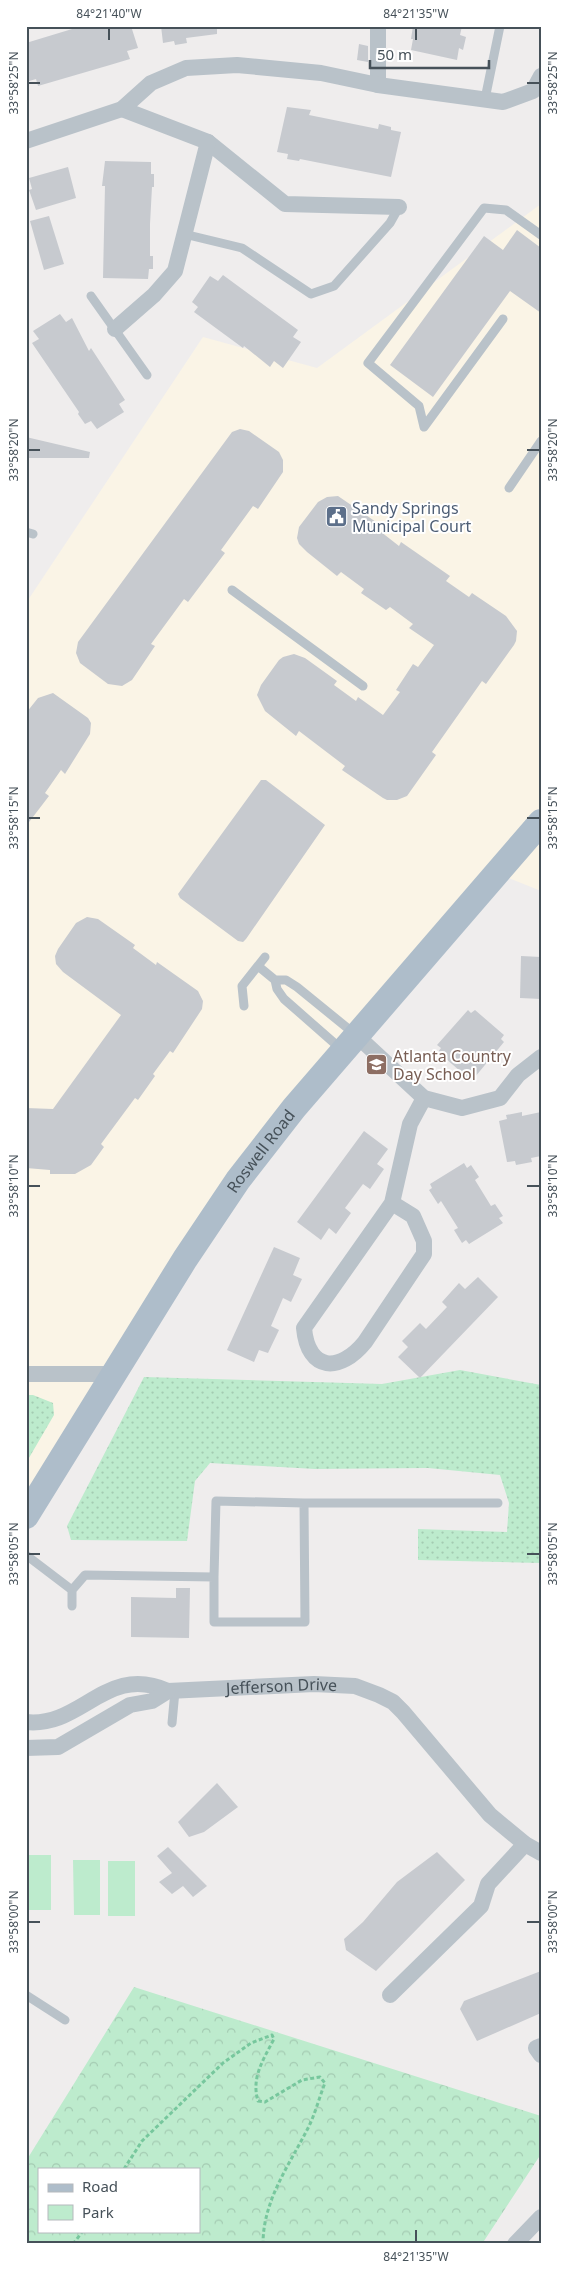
<svg xmlns="http://www.w3.org/2000/svg" width="567" height="2270" viewBox="0 0 567 2270" font-family="'Noto Sans',sans-serif">
	<defs>
		<pattern id="green-dots" width="8" height="8" patternUnits="userSpaceOnUse" patternTransform="scale(1.25)"><rect width="8" height="8" fill="#bdebcd"/><path d="M2 2h.1M6 6h.1" fill="none" stroke="#a4cbb2" stroke-width="1.8" stroke-linecap="round"/></pattern>
		<pattern id="forest-crowns" width="20" height="18" patternUnits="userSpaceOnUse" patternTransform="scale(1.25)"><rect width="20" height="18" fill="#bdebcd"/><path d="M2 6a3 3 0 1 1 6 0M12 15a3 3 0 1 1 6 0" fill="none" stroke="#a4cbb2"/></pattern>
	</defs>
	<rect width="100%" height="100%" fill="#efeded"/>
	<path fill="#faf4e6" d="M 541,204 L 541,891 L 486,869 L 132,1329 L 26,1529 L 26,603 L 203,337 L 317,368 Z"/>
	<path fill="url(#green-dots)" d="M 460,1370 L 541,1385 L 541,1563 L 418,1560 L 418,1529 L 507,1532 L 509,1503 L 500,1475 L 428,1468 L 315,1469 L 210,1463 L 195,1481 L 187,1541 L 71,1540 L 67,1526 L 144,1377 L 382,1384 Z
		M 26,1395 L 33,1395 L 53,1403 L 54,1415 L 26,1463 Z"/>
	<path fill="url(#forest-crowns)" fill-rule="evenodd" d="M 134,1987 L 541,2116 L 541,2154 L 482,2244 L 26,2244 L 26,2161 ZM 39,2169 L 199,2169 L 199,2231 L 39,2231 Z"/>
	<path fill="#bdebcd" d="M 26,1855 L 51,1855 L 51,1910 L 26,1910 Z
		M 73,1860 L 100,1860 L 100,1915 L 74,1915 Z
		M 108,1861 L 135,1861 L 135,1916 L 108,1916 Z"/>
	<path fill="#c7cacf" d="M 82,26 L 131,26 L 138,48 L 127,51 L 130,59 L 110,65 L 38,86 L 36,79 L 26,82 L 26,43 Z
		M 161,26 L 217,26 L 217,34 L 186,38 L 187,43 L 175,45 L 174,41 L 163,43 Z
		M 413,26 L 462,26 L 460,35 L 466,37 L 463,50 L 459,48 L 457,60 L 411,50 L 413,39 L 411,39 Z
		M 359,44 L 368,46 L 368,62 L 357,60 Z
		M 287,107 L 311,110 L 309,115 L 378,129 L 379,124 L 391,127 L 391,130 L 401,132 L 391,177 L 300,159 L 299,161 L 287,159 L 288,154 L 277,152 Z
		M 105,161 L 151,162 L 151,174 L 154,174 L 154,187 L 152,187 L 150,224 L 150,256 L 153,256 L 153,269 L 149,269 L 148,279 L 103,278 L 105,186 L 102,186 Z
		M 68,167 L 76,198 L 36,210 L 29,190 L 32,189 L 29,178 Z
		M 49,216 L 64,264 L 44,270 L 30,221 Z
		M 517,230 L 541,248 L 541,313 L 510,291 L 433,397 L 390,365 L 484,236 L 503,250 Z
		M 223,275 L 298,330 L 293,337 L 301,342 L 283,368 L 274,361 L 270,367 L 244,346 L 243,348 L 194,312 L 198,307 L 192,302 L 210,276 L 218,281 Z
		M 60,314 L 66,322 L 72,318 L 89,351 L 91,348 L 125,400 L 119,404 L 124,412 L 97,429 L 91,421 L 85,424 L 78,414 L 79,412 L 32,343 L 39,339 L 33,331 Z
		M 240,429 L 249,431 L 279,452 L 283,460 L 283,472 L 258,509 L 253,506 L 221,550 L 225,553 L 188,602 L 184,599 L 151,644 L 155,646 L 132,680 L 122,686 L 108,684 L 80,663 L 76,653 L 78,642 L 232,432 Z
		M 26,437 L 90,452 L 89,458 L 26,458 Z
		M 338,496 L 379,524 L 376,528 L 399,546 L 401,542 L 450,576 L 446,581 L 469,597 L 472,593 L 506,616 L 517,631 L 516,641 L 514,645 L 486,684 L 482,681 L 432,752 L 436,755 L 407,796 L 397,800 L 387,800 L 383,798 L 342,770 L 345,766 L 299,731 L 296,736 L 265,711 L 257,695 L 261,685 L 279,660 L 283,657 L 294,654 L 305,658 L 337,681 L 334,685 L 356,701 L 358,697 L 383,715 L 400,692 L 396,690 L 413,664 L 418,667 L 434,645 L 409,628 L 413,624 L 390,607 L 386,610 L 361,593 L 364,589 L 341,572 L 337,576 L 307,552 L 299,544 L 297,538 L 299,527 L 318,502 L 327,497 Z
		M 53,693 L 88,718 L 91,723 L 90,734 L 65,774 L 61,770 L 45,793 L 49,796 L 26,826 L 26,713 L 38,698 Z
		M 261,780 L 266,780 L 325,825 L 246,939 L 243,942 L 238,941 L 180,898 L 178,894 Z
		M 87,917 L 98,919 L 135,945 L 133,948 L 156,965 L 157,962 L 198,991 L 203,1001 L 202,1009 L 173,1053 L 170,1051 L 153,1074 L 155,1076 L 138,1100 L 135,1098 L 101,1144 L 104,1147 L 91,1165 L 75,1174 L 50,1174 L 50,1170 L 26,1168 L 26,1108 L 53,1109 L 121,1015 L 63,972 L 56,964 L 55,956 L 58,949 L 76,923 Z
		M 521,956 L 541,957 L 541,999 L 520,998 Z
		M 468,1010 L 471,1013 L 475,1010 L 504,1035 L 501,1039 L 504,1042 L 475,1077 L 471,1073 L 467,1077 L 438,1052 L 441,1048 L 437,1045 Z
		M 522,1112 L 522,1116 L 541,1112 L 541,1156 L 531,1158 L 532,1162 L 516,1165 L 515,1161 L 507,1162 L 499,1121 L 507,1119 L 506,1115 Z
		M 364,1131 L 388,1149 L 377,1164 L 384,1169 L 370,1189 L 363,1184 L 345,1208 L 351,1213 L 336,1234 L 329,1228 L 321,1240 L 297,1222 Z
		M 464,1163 L 467,1168 L 471,1165 L 479,1177 L 475,1180 L 491,1206 L 495,1204 L 503,1216 L 499,1218 L 503,1223 L 469,1244 L 466,1240 L 462,1243 L 454,1230 L 458,1228 L 441,1201 L 438,1204 L 429,1190 L 432,1188 L 430,1184 Z
		M 274,1247 L 300,1258 L 293,1275 L 302,1279 L 291,1302 L 283,1298 L 271,1326 L 279,1330 L 268,1353 L 259,1350 L 254,1362 L 227,1350 Z
		M 478,1277 L 498,1297 L 420,1378 L 398,1357 L 408,1347 L 402,1341 L 420,1323 L 426,1329 L 447,1307 L 442,1302 L 459,1283 L 465,1289 Z
		M 176,1588 L 190,1588 L 189,1638 L 131,1637 L 131,1597 L 176,1598 Z
		M 217,1783 L 238,1807 L 204,1832 L 189,1837 L 178,1822 Z
		M 168,1847 L 207,1886 L 193,1897 L 183,1886 L 172,1894 L 159,1882 L 172,1873 L 157,1856 Z
		M 437,1852 L 465,1880 L 376,1971 L 346,1950 L 344,1939 L 363,1922 L 397,1882 Z
		M 541,1971 L 541,2013 L 477,2041 L 460,2009 L 464,2001 Z"/>
	<g fill="none" stroke-linecap="round" stroke-linejoin="round">
		<path stroke="#77c79d" stroke-width="3" stroke-dasharray="4 2.5" stroke-linecap="butt" d="M 124,2169 L 142,2141 L 223,2063 L 251,2043 L 272,2035 L 274,2039 C 263,2060 251,2078 258,2101 L 265,2102 L 302,2080 L 320,2077 L 325,2083 C 319,2098 315,2115 307,2130 C 288,2167 263,2201 263,2244
			M 73,2244 L 83,2231"/>
		<path stroke="#b9c2c9" stroke-width="9" d="M 485,99 L 500,26
			M 184,234 L 242,248 L 311,294 L 334,286 L 390,223 L 399,207
			M 91,296 L 147,375
			M 424,427 L 419,406 L 368,363 L 484,208 L 506,210 L 541,235
			M 424,427 L 503,319
			M 509,488 L 541,441
			M 26,532 L 33,534
			M 232,590 L 363,686
			M 258,966 L 275,980 L 286,980 L 297,987 L 356,1035
			M 275,980 L 277,989 L 284,999 L 341,1049
			M 244,1006 L 242,986 L 265,957
			M 26,1555 L 72,1590 L 72,1606
			M 214,1577 L 216,1501 L 304,1503
			M 72,1590 L 85,1575 L 214,1577 L 214,1622 L 305,1622 L 304,1503 L 498,1503
			M 172,1723 L 175,1691
			M 26,1995 L 65,2020"/>
		<g stroke="#b9c2c9" stroke-width="16">
			<path d="M 378,85 L 378,26"/>
			<path d="M 122,109 L 208,142 L 285,204 L 399,207"/>
			<path d="M 26,141 L 122,109 L 151,83 L 186,68 L 237,65 L 321,73 L 378,85 L 503,102 L 533,91 L 541,76"/>
			<path d="M 115,329 L 154,295 L 175,271 L 208,142"/>
			<path d="M 356,1035 L 424,1098 L 462,1108 L 500,1098 L 518,1075 L 541,1057"/>
			<path d="M 392,1203 L 413,1216 L 424,1241 L 424,1254 L 365,1342 C 340,1373 308,1372 304,1328 L 392,1203 L 410,1124 L 424,1098"/>
			<path d="M 26,1374 L 114,1374"/>
			<path id="s1" d="M 26,1722 C 82,1728 106,1663 168,1691 L 314,1684 L 355,1686 L 379,1695 L 393,1702 L 403,1712 L 490,1815 L 525,1844 L 541,1853"/>
			<path d="M 26,1748 L 58,1747 L 130,1705 L 152,1701 L 168,1691"/>
			<path d="M 390,1995 L 481,1906 L 488,1884 L 525,1844"/>
			<path d="M 541,2046 L 536,2048 L 541,2055"/>
			<path d="M 515,2244 L 541,2217"/>
		</g>
		<path stroke="#aebdca" stroke-width="26" id="s2" d="M 26,1516 L 185,1259 L 238,1180 L 294,1108 L 541,822"/>
	</g>
	<path fill="none" stroke="#465159" stroke-width="2" d="M 109,28 L 109,40M 416,28 L 416,40M 28,83 L 40,83M 527,83 L 540,83M 28,450 L 40,450M 527,450 L 540,450M 28,818 L 40,818M 527,818 L 540,818M 28,1186 L 40,1186M 527,1186 L 540,1186M 28,1554 L 40,1554M 527,1554 L 540,1554M 28,1922 L 40,1922M 527,1922 L 540,1922M 416,2230 L 416,2242"/>
	<defs>
		<symbol id="civic-square" viewBox="-11 -11 22 22"><rect x="-9" y="-9" width="18" height="18" rx="4" fill="#5c6f8a" stroke="#fff"/><path d="M-.6-6.5H3V-4.5H.6V-3L4-1V1h2V6H-6V1h2V-1L-.6-3ZM-1.2 2.5V6h2.4V2.5Z" fill="#fff"/></symbol>
		<symbol id="school-square" viewBox="-11 -11 22 22"><rect x="-9" y="-9" width="18" height="18" rx="4" fill="#8d6e63" stroke="#fff"/><path d="M0-5L7-2L0 1L-7-2ZM-4 1L0 2.5L4 1V4Q0 6-4 4Z" fill="#fff"/></symbol>
	</defs>
	<g fill-rule="evenodd">
		<use href="#civic-square" x="324" y="504" width="25" height="25"/>
		<use href="#school-square" x="364" y="1052" width="25" height="25"/>
	</g>
	<g text-anchor="middle" dominant-baseline="central" stroke-width="4" stroke-linejoin="round" paint-order="stroke">
		<g font-size="16" fill="#4e5e75" stroke="#fff" text-anchor="start">
			<text x="352" y="508">Sandy Springs<tspan x="352" dy="18">Municipal Court</tspan></text>
		</g>
		<g font-size="16" fill="#785e54" stroke="#fff" text-anchor="start">
			<text x="393" y="1056">Atlanta Country<tspan x="393" dy="18">Day School</tspan></text>
		</g>
		<g font-size="16" fill="#465159" stroke="#fff">
			<text stroke="none"><textPath href="#s2" startOffset="434">Roswell Road</textPath></text>
			<text stroke="none"><textPath href="#s1" startOffset="265">Jefferson Drive</textPath></text>
		</g>
	</g>
	<rect width="567" height="2270" fill="none" stroke="#ffffff" stroke-width="55"/>
	<rect x="38" y="2168" width="162" height="65" fill="#ffffff" stroke="#b5b9bd"/>
	<rect x="48" y="2184" width="25" height="8" fill="#aebdca" stroke="#b5b9bd"/>
	<text x="82" y="2192" font-size="15" fill="#465159">Road</text>
	<rect x="48" y="2205" width="25" height="15" fill="#bdebcd" stroke="#b5b9bd"/>
	<text x="82" y="2218" font-size="15" fill="#465159">Park</text>
	<path d="M370 60v8h119v-8" fill="none" stroke="#465159" stroke-width="2.5"/>
	<text x="377" y="60" font-size="15" fill="#465159" stroke="#ffffff" stroke-width="4" paint-order="stroke">50 m</text>
	<rect x="28" y="28" width="512" height="2214" fill="none" stroke="#465159" stroke-width="2"/>
	<g font-size="12" text-anchor="middle" fill="#465159">
		<text x="109" y="18">84°21'40"W</text>
		<text x="416" y="18">84°21'35"W</text>
		<text transform="translate(14 83) rotate(-90)" y="4">33°58'25"N</text>
		<text transform="translate(553 83) rotate(-90)" y="4">33°58'25"N</text>
		<text transform="translate(14 450) rotate(-90)" y="4">33°58'20"N</text>
		<text transform="translate(553 450) rotate(-90)" y="4">33°58'20"N</text>
		<text transform="translate(14 818) rotate(-90)" y="4">33°58'15"N</text>
		<text transform="translate(553 818) rotate(-90)" y="4">33°58'15"N</text>
		<text transform="translate(14 1186) rotate(-90)" y="4">33°58'10"N</text>
		<text transform="translate(553 1186) rotate(-90)" y="4">33°58'10"N</text>
		<text transform="translate(14 1554) rotate(-90)" y="4">33°58'05"N</text>
		<text transform="translate(553 1554) rotate(-90)" y="4">33°58'05"N</text>
		<text transform="translate(14 1922) rotate(-90)" y="4">33°58'00"N</text>
		<text transform="translate(553 1922) rotate(-90)" y="4">33°58'00"N</text>
		<text x="416" y="2261">84°21'35"W</text>
	</g>
</svg>
